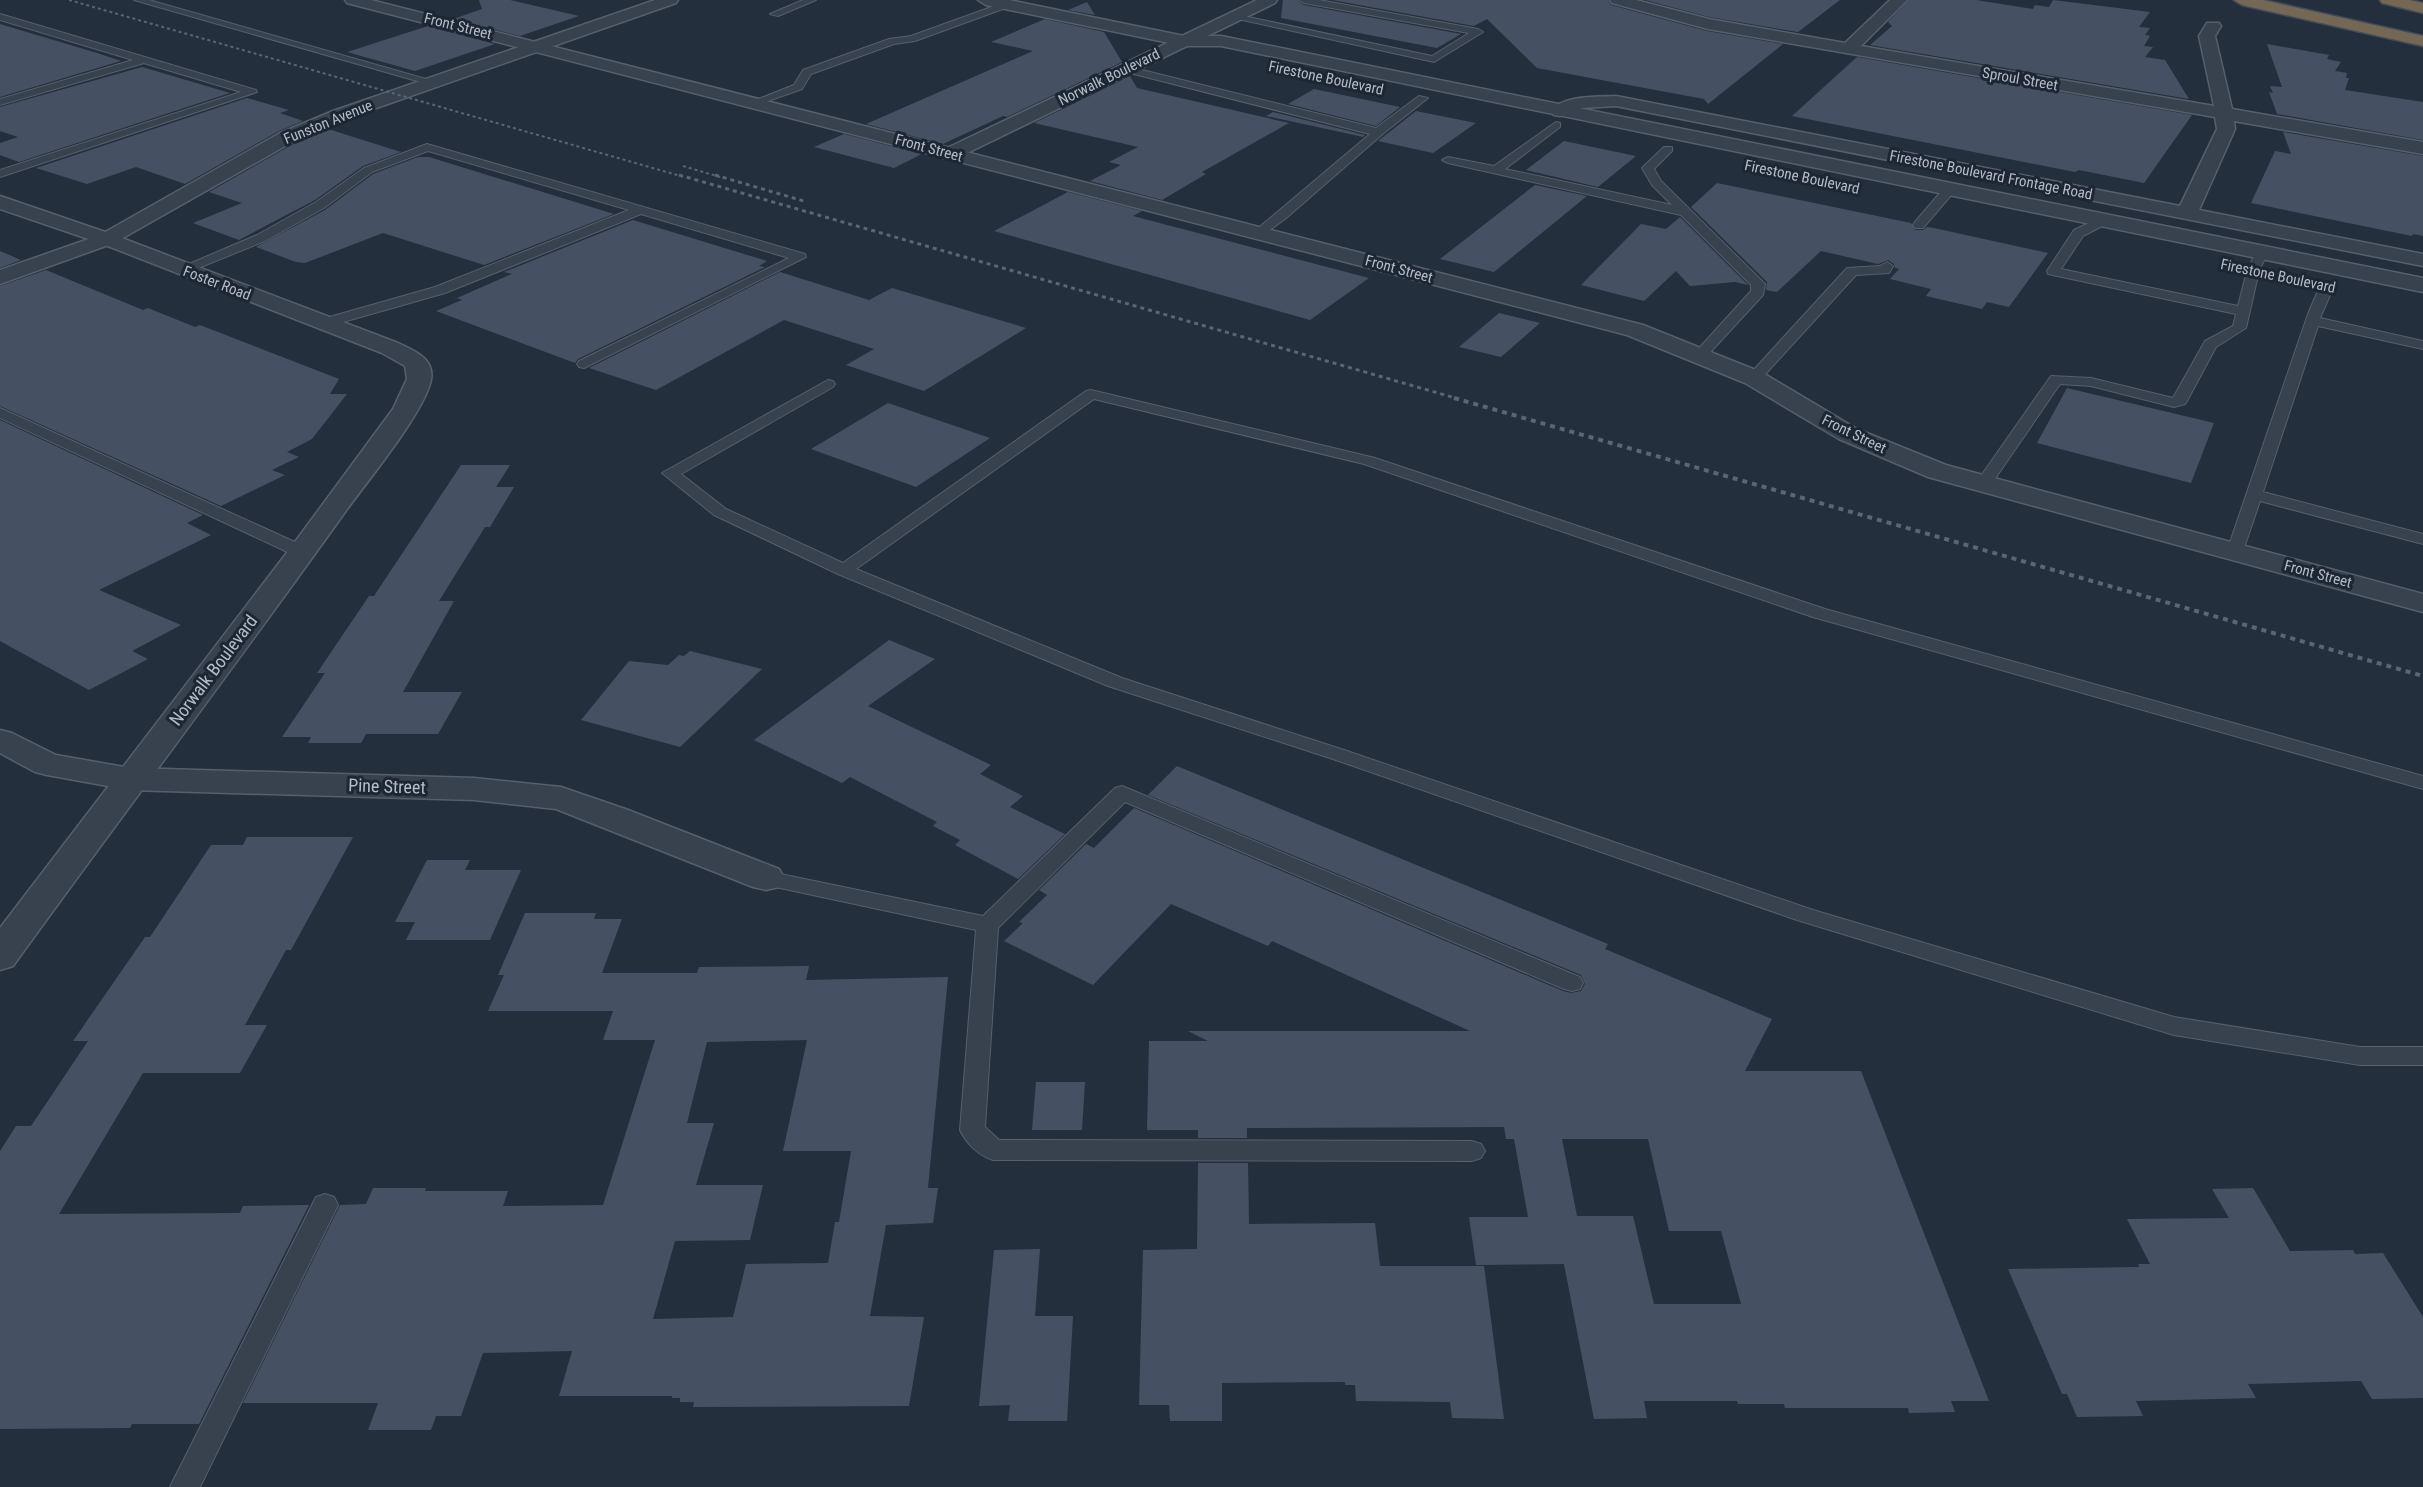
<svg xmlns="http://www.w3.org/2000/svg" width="2423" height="1487" viewBox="0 0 2423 1487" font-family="'Roboto Condensed',sans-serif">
	<rect width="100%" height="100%" fill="#242f3e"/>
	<path fill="#455162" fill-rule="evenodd" d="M 479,0 L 510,0 L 579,16 L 520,36 L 453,19 L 482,9 Z
		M 1283,0 L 1297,0 L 1304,5 L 1461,34 L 1437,48 L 1281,18 Z
		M 1332,0 L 1608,0 L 1611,5 L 1707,31 L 1783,44 L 1708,104 L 1704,99 L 1537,68 L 1487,19 L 1474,26 Z
		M 1645,0 L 1840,0 L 1798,32 L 1709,17 Z
		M 1909,0 L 1976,0 L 2033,9 L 2035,5 L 2049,7 L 2053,0 L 2150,12 L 2139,27 L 2150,28 L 2145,35 L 2150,36 L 2144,46 L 2153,47 L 2145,57 L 2165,60 L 2189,99 L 1870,45 L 1892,26 L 1888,22 Z
		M 1087,2 L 1095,15 L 1068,10 Z
		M 1045,19 L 1104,32 L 1122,62 L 1007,117 L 1003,116 L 943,144 L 866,124 L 1033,51 L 991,42 Z
		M 0,24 L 97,53 L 121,61 L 0,97 Z
		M 428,26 L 495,44 L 415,71 L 347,52 Z
		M 2267,44 L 2329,55 L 2327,59 L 2341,62 L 2335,71 L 2347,73 L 2346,78 L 2349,78 L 2345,90 L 2423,102 L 2423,140 L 2277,114 L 2269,92 L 2273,93 L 2270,86 L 2282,87 Z
		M 1857,57 L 2192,115 L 2144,183 L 2079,170 L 2075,172 L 1792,116 Z
		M 142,67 L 230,93 L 19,162 L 0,155 L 0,143 L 18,137 L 0,131 L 0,107 Z
		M 1130,76 L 1137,88 L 1289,123 L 1202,172 L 1206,174 L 1162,200 L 1090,181 L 1121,165 L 1109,162 L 1138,147 L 1034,123 Z
		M 1314,89 L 1400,107 L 1376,126 L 1288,104 Z
		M 247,98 L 289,110 L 280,113 L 303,121 L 279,131 L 185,184 L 136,167 L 87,184 L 36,168 Z
		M 1416,111 L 1476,123 L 1433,153 L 1378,141 Z
		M 1273,112 L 1365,135 L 1363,137 L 1266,116 Z
		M 328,129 L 401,152 L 363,166 L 315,200 L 239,240 L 193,223 L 242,203 L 209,192 L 295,143 Z
		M 2283,132 L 2423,156 L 2423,236 L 2413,234 L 2412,236 L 2251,203 L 2275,151 L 2291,154 Z
		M 844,134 L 922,154 L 894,168 L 814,147 Z
		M 1564,141 L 1636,156 L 1598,187 L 1526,170 Z
		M 418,157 L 429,157 L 614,214 L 484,265 L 383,233 L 305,263 L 296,262 L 256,247 L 325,210 L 373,174 Z
		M 1717,183 L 1911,223 L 1915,230 L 1923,230 L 1927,227 L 1934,228 L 2048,253 L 2009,307 L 1987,302 L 1982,309 L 1926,296 L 1931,289 L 1890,279 L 1899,269 L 1895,268 L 1894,264 L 1888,260 L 1878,264 L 1821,251 L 1777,292 L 1766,290 L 1767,282 L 1691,207 Z
		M 1535,185 L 1587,196 L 1494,272 L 1440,259 Z
		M 1068,192 L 1142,211 L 1133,216 L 1369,278 L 1310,320 L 994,231 Z
		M 1680,217 L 1748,285 L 1735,282 L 1690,286 L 1676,271 L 1644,301 L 1581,285 L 1641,224 L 1666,229 Z
		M 633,220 L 767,261 L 759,266 L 765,267 L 578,359 L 575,363 L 436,311 L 462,300 L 457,298 L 512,274 L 504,272 Z
		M 0,251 L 21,260 L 0,268 Z
		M 46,270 L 143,310 L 148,308 L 195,327 L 200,325 L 339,379 L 330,394 L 347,394 L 312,439 L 287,452 L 299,457 L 272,470 L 285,475 L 221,506 L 0,406 L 0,286 Z
		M 780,272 L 869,300 L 892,288 L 1026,328 L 924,391 L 846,365 L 874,349 L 784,320 L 656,390 L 589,368 Z
		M 1499,313 L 1540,323 L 1501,357 L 1459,347 Z
		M 2067,388 L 2214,423 L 2191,483 L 2037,443 Z
		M 888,403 L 990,438 L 916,487 L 811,449 Z
		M 0,420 L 203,515 L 187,523 L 211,535 L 99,590 L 181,625 L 132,651 L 148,659 L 89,690 L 0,641 Z
		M 461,465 L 510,465 L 496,487 L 514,487 L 490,527 L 485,527 L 439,601 L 454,601 L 403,692 L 462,692 L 438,734 L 366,734 L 361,743 L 308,743 L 311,737 L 282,737 L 325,673 L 317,673 L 369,596 L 374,596 Z
		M 889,640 L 935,659 L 868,706 L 991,765 L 980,774 L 1023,796 L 1010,807 L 1065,834 L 1018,879 L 955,845 L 960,840 L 933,826 L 937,822 L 850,777 L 842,783 L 754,740 Z
		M 690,651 L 762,669 L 680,747 L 581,720 L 629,661 L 668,665 L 679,655 L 684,656 Z
		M 1177,766 L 1608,944 L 1605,949 L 1772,1019 L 1745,1071 L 1861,1071 L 1989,1401 L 1951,1401 L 1955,1412 L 1909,1413 L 1908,1408 L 1785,1408 L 1784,1404 L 1738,1404 L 1737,1401 L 1644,1401 L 1647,1418 L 1594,1419 L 1564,1264 L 1476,1265 L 1469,1217 L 1528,1217 L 1514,1139 L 1506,1139 L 1504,1127 L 1247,1128 L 1247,1138 L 1198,1138 L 1198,1130 L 1147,1130 L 1149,1041 L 1208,1041 L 1188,1031 L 1470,1031 L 1272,941 L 1268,946 L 1171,904 L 1093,985 L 1004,941 L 1023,923 L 1019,922 L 1047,895 L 1039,890 L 1086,844 L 1094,848 L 1134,808 L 1563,991 L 1571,993 L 1581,991 L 1585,984 L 1581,975 L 1148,795 ZM 1562,1139 L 1648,1139 L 1669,1231 L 1721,1231 L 1741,1304 L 1654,1304 L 1633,1216 L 1577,1216 Z
		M 247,837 L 353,837 L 291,950 L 286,950 L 245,1025 L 267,1025 L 240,1073 L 143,1073 L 59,1214 L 240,1213 L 243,1206 L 309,1205 L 199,1424 L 132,1424 L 130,1428 L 0,1429 L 0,1151 L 16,1126 L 31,1126 L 88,1041 L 73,1041 L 145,937 L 150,937 L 211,845 L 243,845 Z
		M 427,860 L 470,860 L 465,870 L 521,870 L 490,940 L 406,940 L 415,922 L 395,922 Z
		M 525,913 L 596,913 L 594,919 L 622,919 L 602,973 L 697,973 L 699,967 L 809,966 L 806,980 L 948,977 L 928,1188 L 938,1188 L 933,1223 L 886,1225 L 870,1316 L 924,1317 L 909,1406 L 693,1407 L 694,1402 L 680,1402 L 680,1398 L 672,1398 L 672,1396 L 559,1396 L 572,1351 L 483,1353 L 461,1416 L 436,1416 L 431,1430 L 368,1430 L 378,1403 L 243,1403 L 340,1205 L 366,1204 L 373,1188 L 426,1188 L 425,1191 L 508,1191 L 503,1206 L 603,1205 L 655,1040 L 603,1040 L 613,1011 L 488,1011 L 504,975 L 498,975 ZM 807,1040 L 783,1151 L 851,1151 L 839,1222 L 835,1222 L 828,1263 L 746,1264 L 733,1317 L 653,1319 L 675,1241 L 750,1240 L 763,1185 L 696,1185 L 714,1123 L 687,1123 L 707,1042 Z
		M 1036,1082 L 1085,1082 L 1082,1130 L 1032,1130 Z
		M 1198,1163 L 1248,1163 L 1249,1224 L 1375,1223 L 1380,1266 L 1484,1266 L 1504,1419 L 1452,1418 L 1450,1402 L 1356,1401 L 1355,1385 L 1345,1385 L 1345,1382 L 1222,1383 L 1222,1421 L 1170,1421 L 1169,1405 L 1139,1405 L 1143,1250 L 1197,1249 Z
		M 2253,1188 L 2290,1251 L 2353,1250 L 2355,1254 L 2383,1253 L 2423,1317 L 2423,1398 L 2372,1399 L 2361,1381 L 2248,1384 L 2256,1398 L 2136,1401 L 2143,1416 L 2077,1417 L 2067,1394 L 2062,1394 L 2008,1269 L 2139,1267 L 2138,1264 L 2150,1264 L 2127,1219 L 2229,1218 L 2212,1189 Z
		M 1040,1249 L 1035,1316 L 1073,1316 L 1067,1421 L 1008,1421 L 1010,1405 L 979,1406 L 994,1250 Z"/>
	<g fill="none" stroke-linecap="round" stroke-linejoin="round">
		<defs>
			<path id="service" d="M 134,0 L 149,0 L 440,83 L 431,85 Z
				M 803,0 L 816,0 L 778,16 L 770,14 Z
				M 1299,0 L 1319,0 L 1478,29 L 1483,32 L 1434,62 L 1229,17 L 1234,14 L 1432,56 L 1469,33 L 1304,3 Z
				M 1008,1 L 1013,4 L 1011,6 L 915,41 L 894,44 L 811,74 L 802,89 L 760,104 L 756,105 L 751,102 L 794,85 L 803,70 L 889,39 L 911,36 Z
				M 0,14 L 256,90 L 257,92 L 0,177 L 0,170 L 241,92 L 144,63 L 0,105 L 0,99 L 133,60 L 0,20 Z
				M 1126,66 L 1376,128 L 1419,96 L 1428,98 L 1385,132 L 1285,219 L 1260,237 L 1256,236 L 1254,233 L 1256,230 L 1370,134 L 1122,71 L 1121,69 Z
				M 1556,122 L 1560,123 L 1560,127 L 1505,169 L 1672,205 L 1652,185 L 1642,168 L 1664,147 L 1672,147 L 1672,151 L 1654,169 L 1661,181 L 1765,284 L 1763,295 L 1704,359 L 1694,359 L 1692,356 L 1751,291 L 1751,285 L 1681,215 L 1448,163 L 1442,160 L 1448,157 L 1494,166 Z
				M 427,144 L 805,254 L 806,257 L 584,368 L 579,367 L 577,364 L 579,361 L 789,258 L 641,214 L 445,293 L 329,326 L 319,326 L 317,323 L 319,320 L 435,287 L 629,210 L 428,151 L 372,172 L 324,208 L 265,241 L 186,273 L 176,273 L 175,270 L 257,235 L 316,202 L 364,168 Z
				M 1949,186 L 1955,190 L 1953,193 L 1923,228 L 1915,228 L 1913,225 L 1915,222 L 1945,187 Z
				M 2104,216 L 2108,217 L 2108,223 L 2083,236 L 2061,269 L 2238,306 L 2247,271 L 2256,252 L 2258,249 L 2266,249 L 2268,252 L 2259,271 L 2246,328 L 2216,347 L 2187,401 L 2185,404 L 2174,407 L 2091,386 L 2060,384 L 1990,486 L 1978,486 L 1976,483 L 2051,376 L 2091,378 L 2173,398 L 2205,341 L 2233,326 L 2236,314 L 2048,274 L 2047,271 L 2074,230 Z
				M 1887,262 L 1893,266 L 1889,273 L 1856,275 L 1759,381 L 1749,381 L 1747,378 L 1749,375 L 1847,268 L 1880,266 Z
				M 2327,282 L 2334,286 L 2320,318 L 2423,341 L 2423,349 L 2318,326 L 2263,492 L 2423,534 L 2423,544 L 2260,501 L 2243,551 L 2241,555 L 2229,555 L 2227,551 L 2308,314 L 2320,286 Z
				M 828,380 L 833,381 L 835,384 L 833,387 L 681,474 L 726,509 L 843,563 L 1086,391 L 1091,390 L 1375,458 L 1825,609 L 2423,776 L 2423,789 L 1813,617 L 1364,464 L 1094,399 L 856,569 L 1122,678 L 1347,751 L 1813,910 L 2174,1017 L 2360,1047 L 2423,1047 L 2423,1065 L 2360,1065 L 2174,1035 L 1797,920 L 1333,759 L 1108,686 L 838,574 L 714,515 L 662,473 Z
				M 0,408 L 308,548 L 310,552 L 308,556 L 296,556 L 0,418 Z
				M 1122,786 L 1580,977 L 1583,983 L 1580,989 L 1572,991 L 1564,989 L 1125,802 L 998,928 L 985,1127 L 999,1140 L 1472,1141 L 1481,1144 L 1485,1151 L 1481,1158 L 1472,1161 L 993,1160 C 979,1156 966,1143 960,1130 L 976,930 L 766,885 L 758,883 L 755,878 L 758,873 L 766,871 L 983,916 L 1115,788 Z
				M 325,1194 L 334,1197 L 338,1205 L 200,1487 L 170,1487 L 316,1197 Z"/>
			<path id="minor" d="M 655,0 L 678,0 L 676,3 L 345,119 L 294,141 L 114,243 L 0,284 L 0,270 L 100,235 L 280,133 L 333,111 Z
				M 1257,0 L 1277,0 L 1275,3 L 957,158 L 943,158 L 940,154 L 943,150 Z
				M 1610,0 L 1636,0 L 1709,19 L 1845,43 L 1890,0 L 1907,0 L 1861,46 L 2214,106 L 2199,36 L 2207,23 L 2219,23 L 2221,26 L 2215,36 L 2232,109 L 2423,142 L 2423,154 L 2234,121 L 2235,129 L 2199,210 L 2423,254 L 2423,266 L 1616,106 L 1583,108 L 1560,116 L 1554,115 L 1551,111 C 1562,95 1598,97 1616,96 L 2180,206 L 2217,129 L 2215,117 L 1708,29 L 1612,3 Z
				M 0,730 L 12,733 L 56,755 L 130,768 L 474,778 L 561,787 L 628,810 L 779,869 L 784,878 L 779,887 L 766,890 L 753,887 L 556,809 L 474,800 L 130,790 L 47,775 L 35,772 L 0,753 Z"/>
			<path id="tertiary" d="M 345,0 L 371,0 L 1643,325 L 1763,373 L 1857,429 L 1946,465 L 2423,594 L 2423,612 L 1928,477 L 1839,439 L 1745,383 L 1627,335 L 347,3 Z
				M 978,0 L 1009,0 L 1184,36 L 1221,36 L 2423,278 L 2423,292 L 1221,46 L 1184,46 L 986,5 Z
				M 0,196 L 114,235 L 398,343 C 414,351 435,358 431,380 C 424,413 366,483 345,512 C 236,665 123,814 13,966 L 0,970 L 0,928 L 292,546 L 393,409 L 407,379 L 405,366 L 382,353 L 100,243 L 0,209 Z"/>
			<path id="motorway" d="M 2234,0 L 2263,0 L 2423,36 L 2423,46 L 2242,5 Z
				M 2380,0 L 2409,0 L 2423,3 L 2423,13 L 2382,3 Z"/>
		</defs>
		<use href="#service" stroke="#565f6c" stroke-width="2"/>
		<use href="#minor" stroke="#565f6c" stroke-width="3"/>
		<use href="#tertiary" stroke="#565f6c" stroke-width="3"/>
		<use href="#motorway" stroke="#434c59" stroke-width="3"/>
		<use href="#service" fill="#38414e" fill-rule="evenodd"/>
		<use href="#minor" fill="#38414e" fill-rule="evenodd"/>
		<use href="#tertiary" fill="#38414e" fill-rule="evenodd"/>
		<use href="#motorway" fill="#746855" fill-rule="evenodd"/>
		<path stroke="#5a6575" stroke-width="2" stroke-dasharray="3 3" stroke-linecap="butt" d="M 69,0 L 684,177
			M 683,166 L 720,177"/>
		<path stroke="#5a6575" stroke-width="3" stroke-dasharray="4 4" stroke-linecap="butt" d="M 679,175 L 1459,399
			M 715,175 L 807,202"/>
		<path stroke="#5a6575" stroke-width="4" stroke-dasharray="5 5" stroke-linecap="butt" d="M 1454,398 L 2423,676"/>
	</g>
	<g text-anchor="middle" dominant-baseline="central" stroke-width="6" stroke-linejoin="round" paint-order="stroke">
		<g font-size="15" fill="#b4bcc9" stroke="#1d2633">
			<text transform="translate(458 26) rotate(14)">Front Street</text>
			<text transform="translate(1109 77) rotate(-26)">Norwalk Boulevard</text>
			<text transform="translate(1326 78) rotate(12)">Firestone Boulevard</text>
			<text transform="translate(2020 79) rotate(10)">Sproul Street</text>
			<text transform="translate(328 122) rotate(-22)">Funston Avenue</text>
			<text transform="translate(929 148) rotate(15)">Front Street</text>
			<text transform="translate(1991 175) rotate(11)">Firestone Boulevard Frontage Road</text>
			<text transform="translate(1802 177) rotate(12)">Firestone Boulevard</text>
			<text transform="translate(1399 269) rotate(15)">Front Street</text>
			<text transform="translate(2278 276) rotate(12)">Firestone Boulevard</text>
			<text transform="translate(217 283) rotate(21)">Foster Road</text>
			<text transform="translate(1854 434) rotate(26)">Front Street</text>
			<text transform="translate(2318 574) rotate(15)">Front Street</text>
		</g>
		<g font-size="18" fill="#b4bcc9" stroke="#1d2633">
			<text transform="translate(213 670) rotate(-53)">Norwalk Boulevard</text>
			<text transform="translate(387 786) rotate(2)">Pine Street</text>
		</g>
	</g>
</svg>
